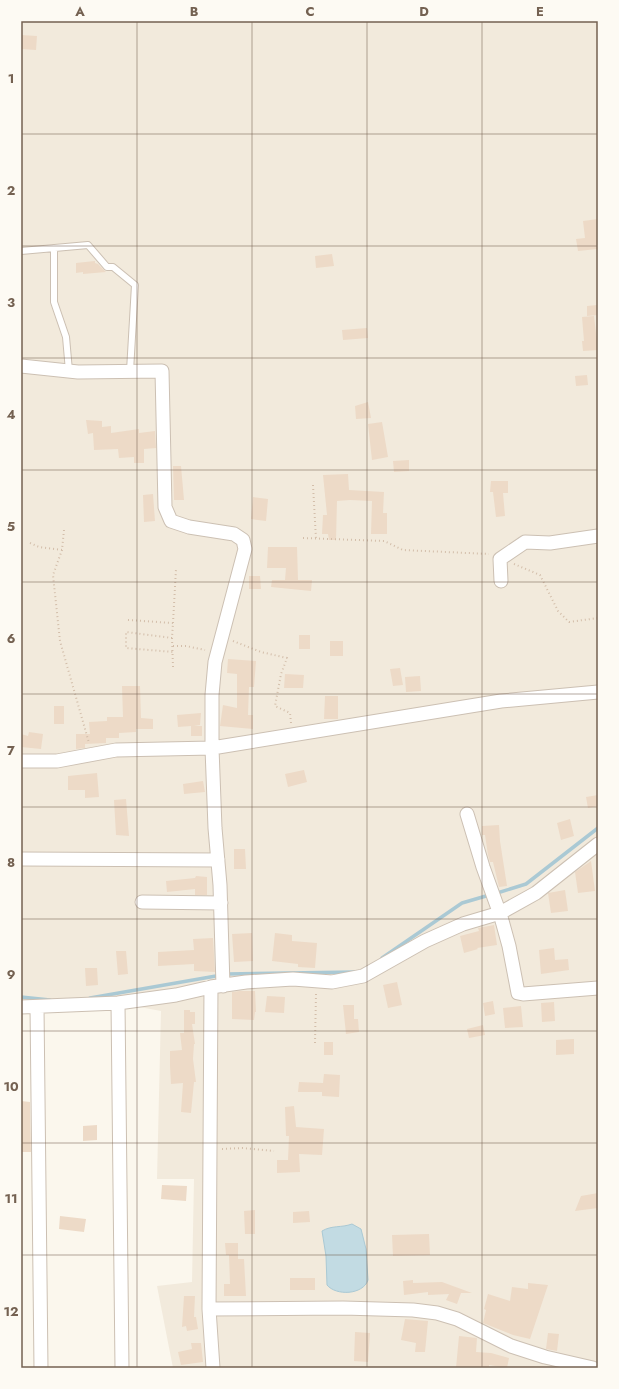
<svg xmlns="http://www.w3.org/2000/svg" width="619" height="1389" viewBox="0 0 619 1389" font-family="Jost,sans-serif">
	<rect width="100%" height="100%" fill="#fbf7ed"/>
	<path fill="#f2eadc" d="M 21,21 L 598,21 L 598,1368 L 173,1368 L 157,1286 L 192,1282 L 194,1179 L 157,1179 L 161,1011 L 118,1003 L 21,1010 Z"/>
	<path fill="#c2dbe3" stroke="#aac9d4" d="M 352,1224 L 361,1229 L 366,1249 L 368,1280 C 363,1295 336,1296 327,1285 L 326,1256 L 322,1231 C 332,1225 341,1228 352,1224 Z"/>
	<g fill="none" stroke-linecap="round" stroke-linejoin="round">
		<path stroke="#aac9d4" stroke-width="3.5" d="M 494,894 L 526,884 L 598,828
			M 382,958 L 462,903 L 486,896
			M 227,974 L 355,972
			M 21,997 L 50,1000
			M 90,998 L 216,976"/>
	</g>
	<path fill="#eddac7" d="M 21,35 L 37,36 L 36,50 L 21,49 Z
		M 598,219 L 597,249 L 578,251 L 576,239 L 585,238 L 583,221 Z
		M 332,254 L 334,266 L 316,268 L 315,256 Z
		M 95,261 L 95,263 L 98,264 L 106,272 L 83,274 L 83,272 L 76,273 L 76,263 Z
		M 597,305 L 598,315 L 587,316 L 587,306 Z
		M 594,316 L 598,350 L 583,351 L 582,341 L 584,341 L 582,317 Z
		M 367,328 L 368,338 L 343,340 L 342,330 Z
		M 587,375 L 588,385 L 576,386 L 575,376 Z
		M 368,402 L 371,418 L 356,419 L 355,406 Z
		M 86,420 L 102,421 L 102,427 L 111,426 L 111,433 L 139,429 L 139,433 L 155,431 L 156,448 L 144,449 L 144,463 L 134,463 L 134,457 L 119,458 L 118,449 L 94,450 L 93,433 L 88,434 Z
		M 382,422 L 388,457 L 372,460 L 368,424 Z
		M 409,460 L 409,471 L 394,472 L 393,461 Z
		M 173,466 L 181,466 L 184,500 L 174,500 Z
		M 348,474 L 349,490 L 384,492 L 383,513 L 387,513 L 387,534 L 371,534 L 372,501 L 350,500 L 337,501 L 336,540 L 329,540 L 328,534 L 322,534 L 323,515 L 327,515 L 323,475 Z
		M 491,481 L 508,481 L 508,493 L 503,493 L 505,516 L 496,517 L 493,492 L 490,492 Z
		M 153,494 L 155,521 L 144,522 L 143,495 Z
		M 253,497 L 268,499 L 266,521 L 251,519 Z
		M 268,547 L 297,547 L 298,580 L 312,580 L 311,591 L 271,587 L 272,580 L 285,580 L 286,568 L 267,568 Z
		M 249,576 L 260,576 L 261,589 L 249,589 Z
		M 299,635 L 310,635 L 310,649 L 299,649 Z
		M 330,641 L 343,641 L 343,656 L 330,656 Z
		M 228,659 L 256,661 L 254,687 L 249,687 L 248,715 L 253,715 L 253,729 L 220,726 L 223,705 L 237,708 L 237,674 L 227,673 Z
		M 400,668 L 403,685 L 393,686 L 390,669 Z
		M 285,674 L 304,675 L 303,688 L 284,688 Z
		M 420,676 L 421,691 L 406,692 L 405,677 Z
		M 122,686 L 140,686 L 141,718 L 153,719 L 153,729 L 136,729 L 136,732 L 119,733 L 119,738 L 106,738 L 106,743 L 85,744 L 85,748 L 76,749 L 76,734 L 90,734 L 89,722 L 107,721 L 107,717 L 123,717 Z
		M 325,696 L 338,696 L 338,719 L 324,719 Z
		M 54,706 L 64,706 L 64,724 L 54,724 Z
		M 201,713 L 200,725 L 194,726 L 202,726 L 202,736 L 191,736 L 191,726 L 178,727 L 177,715 Z
		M 29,732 L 43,734 L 41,749 L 21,747 L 21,734 L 28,736 Z
		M 304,770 L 307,782 L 288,787 L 285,774 Z
		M 97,773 L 99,797 L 85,798 L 85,790 L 68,790 L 68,776 Z
		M 203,781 L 205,792 L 184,794 L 183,784 Z
		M 598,795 L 598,806 L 588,808 L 586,797 Z
		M 126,799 L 129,836 L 116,835 L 114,800 Z
		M 570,819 L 574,836 L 561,840 L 557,823 Z
		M 499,825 L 500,841 L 507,886 L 499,887 L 493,862 L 490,862 L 488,855 L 485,835 L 482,835 L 482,826 Z
		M 234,849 L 245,849 L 246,869 L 234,869 Z
		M 591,861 L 595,891 L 578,893 L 575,872 Z
		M 196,876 L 207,877 L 207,895 L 195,895 L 195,889 L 167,892 L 166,881 L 195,878 Z
		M 565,890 L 568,911 L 551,913 L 548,893 Z
		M 494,925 L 497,945 L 477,948 L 478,949 L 464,953 L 460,936 L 479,931 L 478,928 Z
		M 252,933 L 253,961 L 234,962 L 232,934 Z
		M 275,933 L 292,935 L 292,941 L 317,943 L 315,968 L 298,967 L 298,964 L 272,961 Z
		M 213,938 L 215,972 L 194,971 L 194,964 L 158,966 L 158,952 L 194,950 L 193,939 Z
		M 554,948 L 555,960 L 568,959 L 569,970 L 541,974 L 539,950 Z
		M 116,951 L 126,951 L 128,974 L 118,975 Z
		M 85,968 L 97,968 L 98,985 L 86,986 Z
		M 397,982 L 402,1005 L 388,1008 L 383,985 Z
		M 240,991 L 255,991 L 256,1012 L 255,1012 L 254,1020 L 232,1019 L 232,992 Z
		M 267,996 L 285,997 L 284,1013 L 265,1012 Z
		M 493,1001 L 495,1014 L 485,1016 L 483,1003 Z
		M 554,1002 L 555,1021 L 542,1022 L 541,1003 Z
		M 343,1005 L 354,1005 L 354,1019 L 358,1019 L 359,1032 L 346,1034 Z
		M 521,1006 L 523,1027 L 505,1028 L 503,1008 Z
		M 184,1010 L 190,1010 L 190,1012 L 195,1012 L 195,1024 L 192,1024 L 195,1044 L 194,1044 L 193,1059 L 196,1082 L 194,1082 L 191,1113 L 181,1112 L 183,1083 L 171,1084 L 170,1066 L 170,1051 L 182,1050 L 180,1033 L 184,1033 Z
		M 483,1025 L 485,1035 L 469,1038 L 467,1029 Z
		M 574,1039 L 574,1054 L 556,1055 L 556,1040 Z
		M 324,1042 L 333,1042 L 333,1055 L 324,1055 Z
		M 324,1074 L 340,1075 L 339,1097 L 322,1096 L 322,1092 L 298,1092 L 299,1082 L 323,1083 Z
		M 21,1101 L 30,1102 L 31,1152 L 21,1152 Z
		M 294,1106 L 296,1127 L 324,1129 L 322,1155 L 299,1154 L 300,1172 L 277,1173 L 277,1160 L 288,1160 L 289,1136 L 286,1136 L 285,1107 Z
		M 97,1125 L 97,1140 L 83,1141 L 83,1126 Z
		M 162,1185 L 187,1186 L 186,1201 L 161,1199 Z
		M 598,1193 L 598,1208 L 575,1211 L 581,1196 Z
		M 255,1210 L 255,1234 L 245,1234 L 244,1211 Z
		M 309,1211 L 310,1222 L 293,1223 L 293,1212 Z
		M 60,1216 L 86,1219 L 84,1232 L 59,1229 Z
		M 429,1234 L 430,1255 L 393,1256 L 392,1235 Z
		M 225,1243 L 238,1243 L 238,1259 L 244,1259 L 246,1296 L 224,1296 L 224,1284 L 230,1284 L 229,1255 L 226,1255 Z
		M 290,1278 L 315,1278 L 315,1290 L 290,1290 Z
		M 413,1280 L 413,1283 L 442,1282 L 472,1293 L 461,1293 L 457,1304 L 446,1300 L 449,1294 L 428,1295 L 428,1292 L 404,1295 L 403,1281 Z
		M 528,1283 L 548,1285 L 530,1339 L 513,1335 L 483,1323 L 486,1310 L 484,1309 L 488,1294 L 510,1301 L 512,1287 L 528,1289 Z
		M 184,1296 L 195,1296 L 194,1317 L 196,1317 L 198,1329 L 187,1331 L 186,1326 L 182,1327 Z
		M 405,1319 L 428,1321 L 425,1352 L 415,1352 L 416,1343 L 401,1340 Z
		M 355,1332 L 370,1333 L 368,1362 L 354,1361 Z
		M 548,1333 L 559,1334 L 557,1351 L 546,1349 Z
		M 459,1336 L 477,1338 L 476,1352 L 491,1353 L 509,1358 L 507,1368 L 489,1365 L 489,1368 L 456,1368 Z
		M 191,1343 L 201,1343 L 203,1362 L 181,1365 L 178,1352 L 192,1349 Z"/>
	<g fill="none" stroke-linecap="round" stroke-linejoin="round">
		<defs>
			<path id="lane" d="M 54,248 L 54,302 L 66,337 L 69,371
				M 21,251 L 88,245 L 107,267 L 113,267 L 135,285 L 130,371"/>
			<path id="street" d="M 21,366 L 78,372 L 162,371 L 165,507 L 171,521 L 189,527 L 234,534 L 243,540 L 245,549 L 215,662 L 212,695 L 212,748 L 215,828 L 220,885 L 223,986
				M 501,581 L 500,559 L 525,542 L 550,543 L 598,536
				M 21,761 L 57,761 L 116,750 L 212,748 L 501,701 L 598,692
				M 467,814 L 483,867 L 501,917 L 509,946 L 518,993 L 523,994 L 598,988
				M 21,859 L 218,860
				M 142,902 L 221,903
				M 211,987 L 209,1309 L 213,1368
				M 118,1003 L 122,1368
				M 21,1007 L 118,1003 L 176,995 L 211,987 L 246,982 L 293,979 L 332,982 L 363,976 L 425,941 L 463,924 L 500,913 L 536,893 L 598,844
				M 37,1007 L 41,1368
				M 209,1309 L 343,1308 L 413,1310 L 437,1313 L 457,1319 L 511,1346 L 545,1357 L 593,1368"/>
		</defs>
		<use href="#lane" stroke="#ccc0b3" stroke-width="8"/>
		<use href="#street" stroke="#ccc0b3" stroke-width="15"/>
		<path stroke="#d3beaa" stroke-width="2" stroke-dasharray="1 3" stroke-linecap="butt" d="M 313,485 L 316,539
			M 64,530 L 62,550 L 53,575 L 60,641 L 89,743
			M 303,538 L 384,541 L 403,550 L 489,554
			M 30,543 L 39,547 L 62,550
			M 514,564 L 540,575 L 558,611 L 569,622 L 598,618
			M 128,620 L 173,623 L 172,638 L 126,632 L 126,648 L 173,652
			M 173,623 L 176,569
			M 172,638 L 173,667
			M 233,641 L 261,652 L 287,658 L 281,674 L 275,706 L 290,713 L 291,723
			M 173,646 L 186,646 L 205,650
			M 315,1043 L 316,994
			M 222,1149 L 242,1148 L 274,1151"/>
		<use href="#lane" stroke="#fff" stroke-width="6"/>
		<use href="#street" stroke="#fff" stroke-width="13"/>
	</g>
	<path fill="none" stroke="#746151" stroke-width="1" stroke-opacity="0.55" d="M 137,21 L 137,1368M 252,21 L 252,1368M 367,21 L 367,1368M 482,21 L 482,1368M 21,134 L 598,134M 21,246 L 598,246M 21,358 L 598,358M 21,470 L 598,470M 21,582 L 598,582M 21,694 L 598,694M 21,807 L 598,807M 21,919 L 598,919M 21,1031 L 598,1031M 21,1143 L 598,1143M 21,1255 L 598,1255"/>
	<rect width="619" height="1389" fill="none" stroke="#fdfaf3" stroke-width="44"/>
	<rect x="22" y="22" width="575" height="1345" fill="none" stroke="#746151" stroke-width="1.5"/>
	<g font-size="13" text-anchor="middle" font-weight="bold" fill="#746151">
		<text x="80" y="16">A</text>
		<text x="194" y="16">B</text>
		<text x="310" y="16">C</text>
		<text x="424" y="16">D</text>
		<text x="540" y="16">E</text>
		<text x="11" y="83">1</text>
		<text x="11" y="195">2</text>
		<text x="11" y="307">3</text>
		<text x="11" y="419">4</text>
		<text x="11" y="531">5</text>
		<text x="11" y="643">6</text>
		<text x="11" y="755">7</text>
		<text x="11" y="867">8</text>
		<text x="11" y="979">9</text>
		<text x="11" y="1091">10</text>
		<text x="11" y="1203">11</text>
		<text x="11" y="1316">12</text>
	</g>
</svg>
